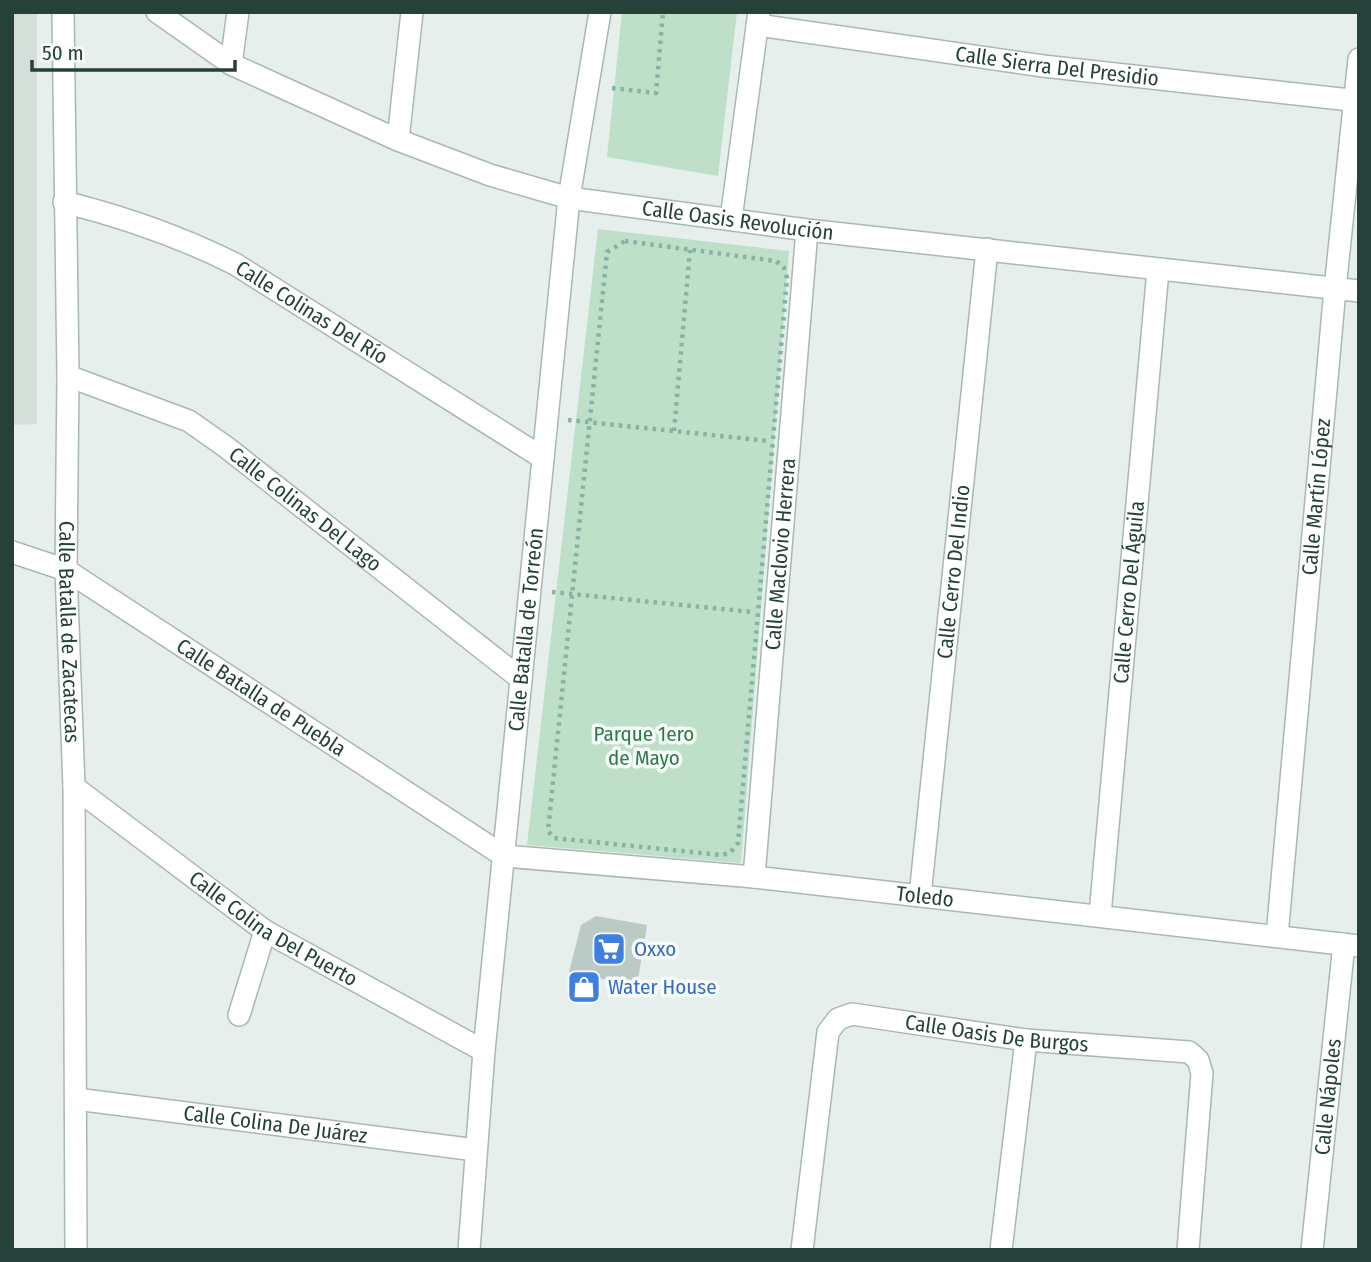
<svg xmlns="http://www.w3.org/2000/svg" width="1371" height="1262" viewBox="0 0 1371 1262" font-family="'Fira Sans Condensed',sans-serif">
	<rect width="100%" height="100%" fill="#e6efeb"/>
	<path fill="#d4dfda" d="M 12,12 L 37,12 L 37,424 L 12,425 Z"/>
	<path fill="#bfe0c8" d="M 622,12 L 737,12 L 718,176 L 607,157 Z
		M 598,229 L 789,251 L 741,863 L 527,845 Z"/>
	<path fill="#bbcac4" d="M 596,916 L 647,925 L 637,986 L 598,978 L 592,1001 L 571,997 L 576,974 L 569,972 L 581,925 Z"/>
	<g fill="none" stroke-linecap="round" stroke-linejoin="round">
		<defs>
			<g id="street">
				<path id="s1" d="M 63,12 L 68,376 L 66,570 L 74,787 L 76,1250"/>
				<path id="s2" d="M 157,12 L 231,64 L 398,140 L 490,175 L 569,198 L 807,230 L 1359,291"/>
				<path id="s3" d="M 757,25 L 1043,66 L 1359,101"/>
				<path d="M 231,64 L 238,12"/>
				<path d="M 398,140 L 412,12"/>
				<path id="s4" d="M 64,202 C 124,217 179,236 235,264 L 543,458"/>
				<path d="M 731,219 L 759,12"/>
				<path id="s5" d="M 68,376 L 189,421 L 226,447 L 521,679"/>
				<path id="s6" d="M 12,552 L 66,570 L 504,856 L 754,877 L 1359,946"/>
				<path id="s7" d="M 74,787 L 265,931 L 484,1051"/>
				<path id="s8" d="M 754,877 L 807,230"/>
				<path id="s9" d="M 920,896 L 987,249"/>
				<path id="s10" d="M 1100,915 L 1158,270"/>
				<path id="s11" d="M 1277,936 L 1335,289 L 1359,59"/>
				<path d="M 239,1015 L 265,931"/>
				<path id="s12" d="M 76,1099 L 476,1150"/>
				<path id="s13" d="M 469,1250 L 484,1051 L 569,198 L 600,12"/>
				<path id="s14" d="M 802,1250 L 828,1032 L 838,1019 L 852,1014 L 1026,1040 L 1189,1052 L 1198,1060 L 1202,1073 L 1188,1250"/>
				<path d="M 1001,1250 L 1026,1040"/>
				<path id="s15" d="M 1312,1250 L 1344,944"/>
			</g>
		</defs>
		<use href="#street" stroke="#a8b8b2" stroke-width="24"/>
		<path stroke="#86b3a5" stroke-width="4.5" stroke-dasharray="3.5 5" stroke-linecap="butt" d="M 612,88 L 656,93 L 663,12
			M 625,241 L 776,261 L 784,268 L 787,278 L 738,843 L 730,853 L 721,855 L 554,838 L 548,831 L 607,252 Z
			M 568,420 L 769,441
			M 674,431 L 690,250
			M 552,592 L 752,612"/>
		<use href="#street" stroke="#fff" stroke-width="21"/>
	</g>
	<defs>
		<symbol id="supermarket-square" viewBox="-11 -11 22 22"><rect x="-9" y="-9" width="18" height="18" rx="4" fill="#3f7fe0" stroke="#f7fbf9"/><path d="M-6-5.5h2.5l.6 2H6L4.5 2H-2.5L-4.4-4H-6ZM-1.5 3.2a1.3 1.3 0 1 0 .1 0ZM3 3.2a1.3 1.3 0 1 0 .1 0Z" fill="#fff"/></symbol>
		<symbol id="shop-square" viewBox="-11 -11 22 22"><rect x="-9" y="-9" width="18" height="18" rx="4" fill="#3f7fe0" stroke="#f7fbf9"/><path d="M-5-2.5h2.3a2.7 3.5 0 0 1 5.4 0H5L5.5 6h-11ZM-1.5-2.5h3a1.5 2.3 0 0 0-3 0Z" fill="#fff"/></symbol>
	</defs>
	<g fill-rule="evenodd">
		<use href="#supermarket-square" x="590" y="930" width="38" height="38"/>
		<use href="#shop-square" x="565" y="968" width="38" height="38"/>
	</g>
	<g text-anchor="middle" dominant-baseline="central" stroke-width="7" stroke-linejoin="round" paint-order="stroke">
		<g font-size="21" fill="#24423a" stroke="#f7fbf9">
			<text stroke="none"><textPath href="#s3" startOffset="303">Calle Sierra Del Presidio</textPath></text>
			<text stroke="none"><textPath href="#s2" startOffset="625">Calle Oasis Revolución</textPath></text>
			<text stroke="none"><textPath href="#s4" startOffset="273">Calle Colinas Del Río</textPath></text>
			<text stroke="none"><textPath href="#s11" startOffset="441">Calle Martín López</textPath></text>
			<text stroke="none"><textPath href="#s5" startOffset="275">Calle Colinas Del Lago</textPath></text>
			<text stroke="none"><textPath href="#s8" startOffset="324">Calle Maclovio Herrera</textPath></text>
			<text stroke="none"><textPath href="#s9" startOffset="326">Calle Cerro Del Indio</textPath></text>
			<text stroke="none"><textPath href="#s10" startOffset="324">Calle Cerro Del Águila</textPath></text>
			<text stroke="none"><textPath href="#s13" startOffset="623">Calle Batalla de Torreón</textPath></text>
			<text stroke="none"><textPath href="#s1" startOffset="620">Calle Batalla de Zacatecas</textPath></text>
			<text stroke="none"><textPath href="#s6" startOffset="290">Calle Batalla de Puebla</textPath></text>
			<text stroke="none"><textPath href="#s6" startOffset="1003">Toledo</textPath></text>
			<text stroke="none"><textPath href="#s7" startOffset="245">Calle Colina Del Puerto</textPath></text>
			<text stroke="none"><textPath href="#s14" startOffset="397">Calle Oasis De Burgos</textPath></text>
			<text stroke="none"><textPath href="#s15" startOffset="154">Calle Nápoles</textPath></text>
			<text stroke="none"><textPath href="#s12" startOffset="201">Calle Colina De Juárez</textPath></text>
		</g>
		<g font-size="21" fill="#2d7a4b" stroke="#f7fbf9">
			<text x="644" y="734">Parque 1ero<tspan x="644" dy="24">de Mayo</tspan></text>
		</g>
		<g font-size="21" fill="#366cbe" stroke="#f7fbf9" text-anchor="start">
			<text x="634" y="949">Oxxo</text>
			<text x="608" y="987">Water House</text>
		</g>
	</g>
	<rect width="1371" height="1262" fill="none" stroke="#24423a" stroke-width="28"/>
	<path d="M32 60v10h203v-10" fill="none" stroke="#24423a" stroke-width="3.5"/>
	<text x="42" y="60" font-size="21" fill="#24423a" stroke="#f7fbf9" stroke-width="5" paint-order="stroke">50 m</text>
</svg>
